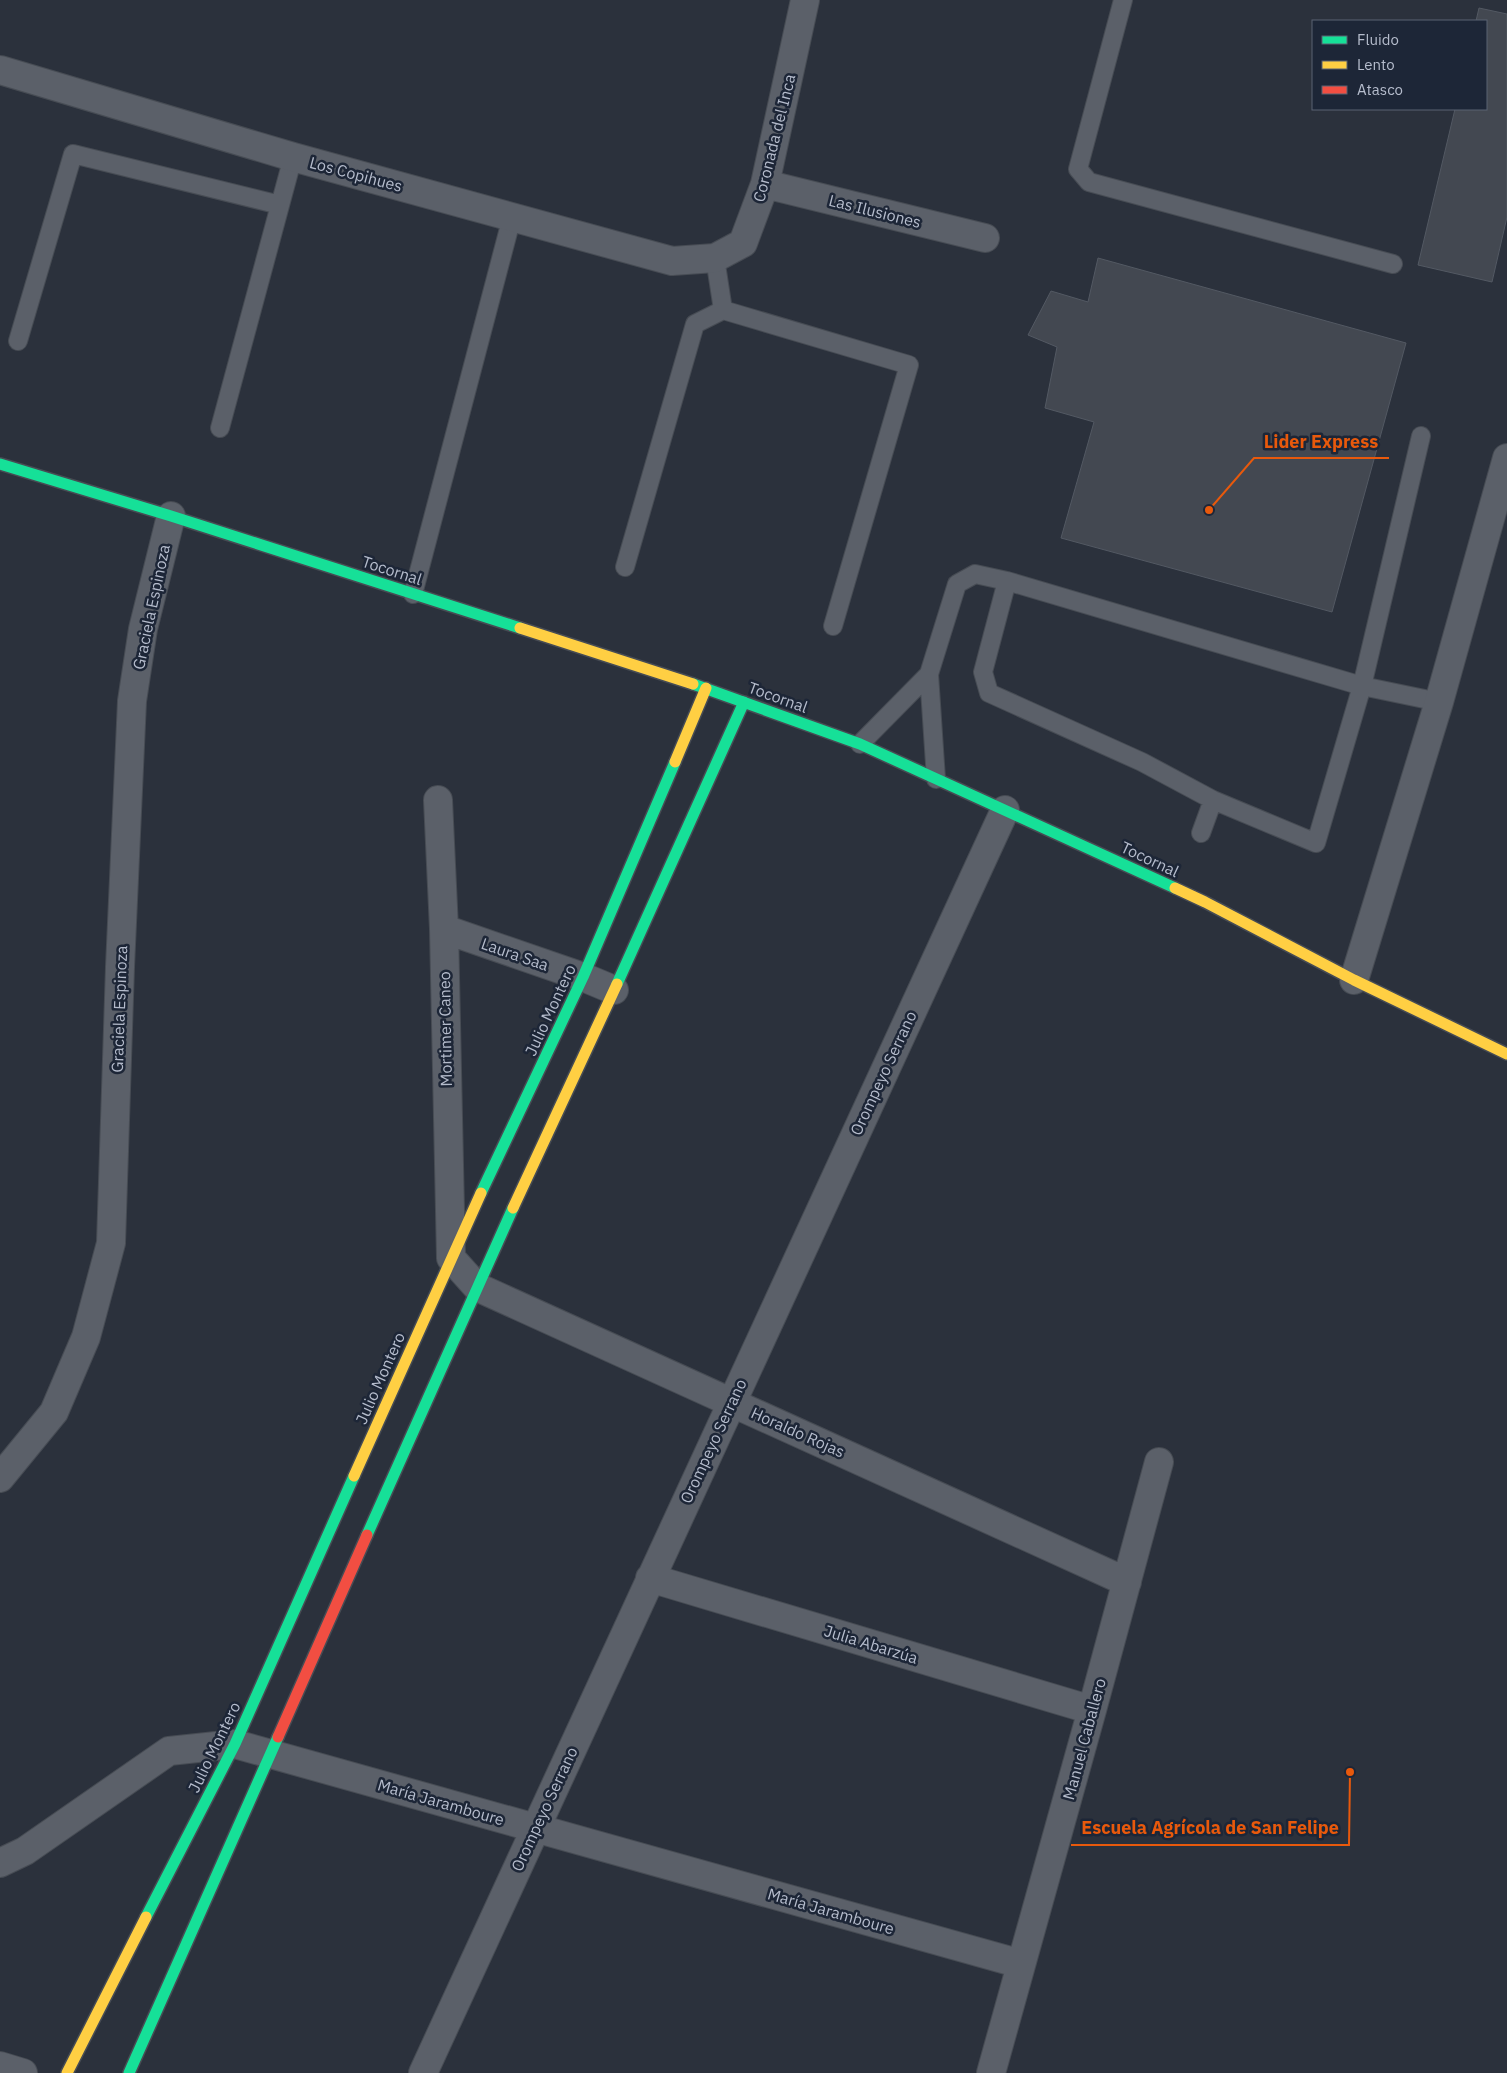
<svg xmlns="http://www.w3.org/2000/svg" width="1507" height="2073" viewBox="0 0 1507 2073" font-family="'IBM Plex Sans',sans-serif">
	<rect width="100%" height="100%" fill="#2b313c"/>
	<path fill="#434851" stroke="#535963" d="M 1479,8 L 1507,14 L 1507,217 L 1492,282 L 1418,265 L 1455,109 L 1486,109 L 1486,21 L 1476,21 Z
		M 1098,258 L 1406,343 L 1332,612 L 1061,538 L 1094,422 L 1045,408 L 1057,347 L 1028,335 L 1051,291 L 1088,302 Z"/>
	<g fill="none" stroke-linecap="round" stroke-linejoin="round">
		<defs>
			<path id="lane" d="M 1123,0 L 1078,169 L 1089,182 L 1393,264
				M 723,310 L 909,365 L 833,626
				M 18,341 L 73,154 L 280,205
				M 220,428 L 293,157
				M 1421,436 L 1362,686 L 1439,702
				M 625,567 L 695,324 L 723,310 L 715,258
				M 413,594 L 512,217
				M 929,674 L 936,779
				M 860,744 L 929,674 L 957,584 L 975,574 L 1007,581 L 1362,686 L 1316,843 L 1213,800 L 1142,762 L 989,693 L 983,672 L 1007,581
				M 1201,833 L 1213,800"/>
			<path id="street" d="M 0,70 L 293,157 L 672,261 L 715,258 L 743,243 L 765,184 L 805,0
				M 765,184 L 985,238
				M 438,800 L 444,929 L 451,1258 L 477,1287 L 1127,1582
				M 444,929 L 583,977 L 614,990
				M 1354,980 L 1439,702 L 1507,458
				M 0,1478 L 54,1412 L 86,1337 L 111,1243 L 120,967 L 132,701 L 143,629 L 171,516
				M 650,1578 L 1092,1710
				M 0,1863 L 25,1851 L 169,1751 L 235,1744 L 1021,1964
				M 0,2066 L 23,2073
				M 423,2073 L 1005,810
				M 991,2073 L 1092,1710 L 1159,1462"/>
			<path id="fast" d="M 0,464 L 171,516 L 520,628
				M 693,684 L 860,744 L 1175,888
				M 617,984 L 744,702
				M 481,1193 L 583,977 L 675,762
				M 367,1535 L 513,1208
				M 146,1917 L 235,1744 L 354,1476
				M 129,2073 L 278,1737"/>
			<path id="slow" d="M 520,628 L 693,684
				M 675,762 L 706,688
				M 1175,888 L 1205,902 L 1354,980 L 1507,1054
				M 513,1208 L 617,984
				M 354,1476 L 481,1193
				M 67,2073 L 146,1917"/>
			<path id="jam" d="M 278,1737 L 367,1535"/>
		</defs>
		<use href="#lane" stroke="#474c54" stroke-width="20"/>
		<use href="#street" stroke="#474c54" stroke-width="30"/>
		<use href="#fast" stroke="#474c54" stroke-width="14"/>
		<use href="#slow" stroke="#474c54" stroke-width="14"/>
		<use href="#jam" stroke="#474c54" stroke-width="14"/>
		<use href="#lane" stroke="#5b6069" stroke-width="18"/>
		<use href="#street" stroke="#5b6069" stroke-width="28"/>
		<use href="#fast" stroke="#16e098" stroke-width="11"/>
		<use href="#slow" stroke="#ffcf43" stroke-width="11"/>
		<use href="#jam" stroke="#f24e42" stroke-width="11"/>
	</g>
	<g text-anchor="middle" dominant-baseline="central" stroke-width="5" stroke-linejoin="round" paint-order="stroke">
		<g font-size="16" fill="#b5bccc" stroke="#1d2637">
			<text transform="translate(774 138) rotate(-76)">Coronada del Inca</text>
			<text transform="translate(356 174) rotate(15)">Los Copihues</text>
			<text transform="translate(875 211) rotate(14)">Las Ilusiones</text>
			<text transform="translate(392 570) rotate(18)">Tocornal</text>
			<text transform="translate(151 607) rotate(-78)">Graciela Espinoza</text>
			<text transform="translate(778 697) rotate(20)">Tocornal</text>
			<text transform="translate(1150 859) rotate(25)">Tocornal</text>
			<text transform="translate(515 954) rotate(19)">Laura Saa</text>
			<text transform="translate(119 1009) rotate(-88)">Graciela Espinoza</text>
			<text transform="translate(550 1010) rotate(-65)">Julio Montero</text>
			<text transform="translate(445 1029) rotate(-91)">Mortimer Caneo</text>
			<text transform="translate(883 1073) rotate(-65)">Orompeyo Serrano</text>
			<text transform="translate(380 1378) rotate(-66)">Julio Montero</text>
			<text transform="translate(798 1432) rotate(24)">Horaldo Rojas</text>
			<text transform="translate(713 1441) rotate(-65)">Orompeyo Serrano</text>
			<text transform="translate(871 1644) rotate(17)">Julia Abarzúa</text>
			<text transform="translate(1084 1739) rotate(-75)">Manuel Caballero</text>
			<text transform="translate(214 1747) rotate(-64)">Julio Montero</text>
			<text transform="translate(441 1802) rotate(16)">María Jaramboure</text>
			<text transform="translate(544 1809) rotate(-65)">Orompeyo Serrano</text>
			<text transform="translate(831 1911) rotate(16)">María Jaramboure</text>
		</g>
	</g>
	<path fill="none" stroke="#e8590c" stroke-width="2" d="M1209 510L1254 458H1389M1350 1772L1349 1845H1071"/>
	<g fill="#e8590c" stroke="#1d2637" stroke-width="2">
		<circle cx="1209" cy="510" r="5"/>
		<circle cx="1350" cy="1772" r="5"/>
	</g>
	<g font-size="18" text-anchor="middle" font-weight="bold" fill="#e8590c" stroke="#1d2637" stroke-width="5" stroke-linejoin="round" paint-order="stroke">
		<text x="1321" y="448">Lider Express</text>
		<text x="1210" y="1834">Escuela Agrícola de San Felipe</text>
	</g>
	<rect x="1312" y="20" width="175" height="90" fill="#1d2637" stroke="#5a6273"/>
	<rect x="1322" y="36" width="25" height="8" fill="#16e098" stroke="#5a6273"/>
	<text x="1357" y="45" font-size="15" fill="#b5bccc">Fluido</text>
	<rect x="1322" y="61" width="25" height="8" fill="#ffcf43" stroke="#5a6273"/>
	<text x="1357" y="70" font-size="15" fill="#b5bccc">Lento</text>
	<rect x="1322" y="86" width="25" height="8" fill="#f24e42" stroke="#5a6273"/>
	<text x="1357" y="95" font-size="15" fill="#b5bccc">Atasco</text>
</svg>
